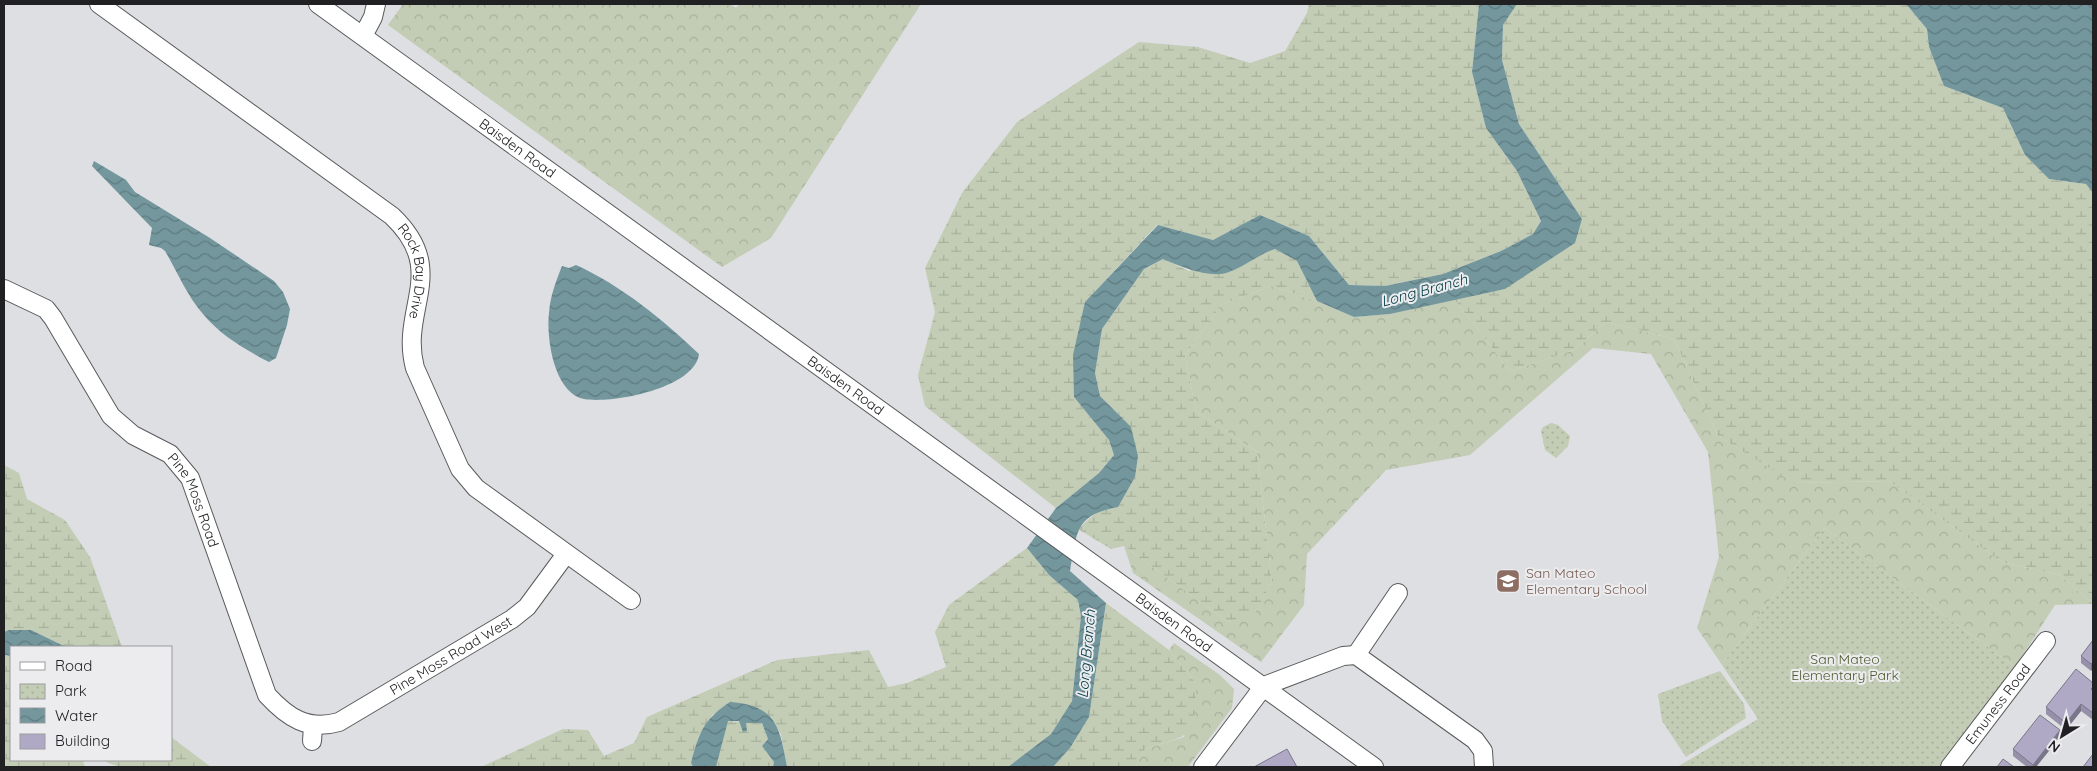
<svg xmlns="http://www.w3.org/2000/svg" width="2097" height="771" viewBox="0 0 2097 771" font-family="Quicksand,sans-serif">
	<defs>
		<pattern id="forest-crowns" width="20" height="18" patternUnits="userSpaceOnUse" patternTransform="scale(1.25)"><rect width="20" height="18" fill="#c3cdb5"/><path d="M2 6a3 3 0 1 1 6 0M12 15a3 3 0 1 1 6 0" fill="none" stroke="#a7b09b"/></pattern>
		<pattern id="wetland-marsh" width="20" height="14" patternUnits="userSpaceOnUse" patternTransform="scale(1.25)"><rect width="20" height="14" fill="#c3cdb5"/><path d="M1 5h8M5 5V1M11 12h8M15 12V8" fill="none" stroke="#a7b09b"/></pattern>
		<pattern id="park-dots" width="8" height="8" patternUnits="userSpaceOnUse" patternTransform="scale(1.25)"><rect width="8" height="8" fill="#c3cdb5"/><path d="M2 2h.1M6 6h.1" fill="none" stroke="#a7b09b" stroke-width="1.8" stroke-linecap="round"/></pattern>
		<pattern id="water-waves" width="16" height="10" patternUnits="userSpaceOnUse" patternTransform="scale(1.25)"><rect width="16" height="10" fill="#73979d"/><path d="M0 5q4-4 8 0t8 0" fill="none" stroke="#5e7b80"/></pattern>
	</defs>
	<rect width="100%" height="100%" fill="#dedfe2"/>
	<path fill="url(#forest-crowns)" d="M 403,4 L 730,4 L 736,8 L 739,4 L 921,4 L 771,238 L 722,267 L 388,25 Z
		M 1272,286 L 1317,301 L 1354,317 L 1390,314 L 1454,299 L 1510,371 L 1574,350 L 1606,322 L 1674,339 L 1718,436 L 1795,483 L 1889,481 L 2002,562 L 2060,575 L 2093,604 L 2055,605 L 2015,667 L 1824,528 L 1722,665 L 1697,628 L 1719,557 L 1708,452 L 1651,354 L 1593,348 L 1470,455 L 1386,470 L 1307,554 L 1304,605 L 1261,662 L 1133,573 L 1124,546 L 1228,622 L 1253,616 L 1272,581 L 1257,452 L 1196,411 L 1185,355 L 1222,304 Z
		M 1174,643 L 1220,675 L 1234,689 L 1232,708 L 1188,767 L 1135,767 L 1145,749 L 1184,737 L 1196,683 L 1169,650 Z"/>
	<path fill="url(#wetland-marsh)" d="M 1309,4 L 1479,4 L 1472,72 L 1486,128 L 1517,171 L 1541,221 L 1533,234 L 1501,251 L 1443,274 L 1385,286 L 1349,285 L 1309,236 L 1260,215 L 1213,240 L 1157,225 L 1085,302 L 1074,397 L 1109,440 L 1114,455 L 1099,473 L 1056,508 L 925,406 L 918,375 L 935,312 L 925,268 L 962,193 L 1017,122 L 1139,42 L 1198,47 L 1250,63 L 1285,51 L 1307,13 Z
		M 1517,4 L 1906,4 L 1927,29 L 1929,47 L 1944,86 L 2003,108 L 2025,155 L 2049,179 L 2086,184 L 2093,193 L 2093,604 L 2060,575 L 2002,562 L 1889,481 L 1794,483 L 1718,436 L 1674,339 L 1606,322 L 1574,350 L 1510,371 L 1454,299 L 1505,289 L 1582,219 L 1519,124 L 1502,60 L 1503,25 Z
		M 1275,249 L 1297,261 L 1317,301 L 1272,286 L 1222,304 L 1185,355 L 1196,411 L 1257,452 L 1272,581 L 1253,617 L 1228,622 L 1124,546 L 1111,549 L 1078,529 L 1098,511 L 1118,507 L 1131,428 L 1100,396 L 1095,373 L 1102,329 L 1144,269 L 1163,259 L 1189,271 Z
		M 4,465 L 19,473 L 27,499 L 65,520 L 90,557 L 122,647 L 75,647 L 62,645 L 31,630 L 4,632 Z
		M 1027,548 L 1049,575 L 1078,600 L 1081,616 L 1072,701 L 1051,734 L 1008,767 L 787,767 L 781,734 L 771,717 L 713,714 L 699,736 L 691,763 L 693,767 L 481,767 L 563,729 L 588,730 L 604,756 L 634,743 L 647,717 L 777,660 L 869,650 L 888,687 L 907,683 L 946,667 L 935,632 L 949,605 Z
		M 1106,603 L 1169,650 L 1196,683 C 1195,737 1197,733 1145,749 L 1135,767 L 1053,767 L 1070,748 L 1089,717 Z
		M 4,655 L 11,656 L 11,760 L 83,760 L 85,767 L 4,767 Z
		M 727,721 L 762,723 L 768,739 L 762,746 L 774,762 L 773,767 L 716,767 Z
		M 171,737 L 211,767 L 120,767 L 108,763 L 106,760 L 171,760 Z"/>
	<path fill="url(#park-dots)" d="M 1551,423 L 1558,425 L 1570,436 L 1568,446 L 1556,458 L 1545,450 L 1541,431 L 1543,427 Z
		M 1824,528 L 2015,667 L 1941,767 L 1677,767 L 1758,719 L 1722,665 Z
		M 1720,671 L 1744,704 L 1746,718 L 1686,757 L 1662,721 L 1658,694 Z"/>
	<path fill="url(#water-waves)" d="M 1479,4 L 1517,4 L 1503,25 L 1502,60 L 1519,124 L 1582,219 L 1575,243 L 1505,289 L 1390,314 L 1354,317 L 1317,301 L 1297,261 L 1275,249 C 1257,255 1243,268 1226,273 C 1209,278 1178,266 1163,259 L 1144,269 L 1102,329 L 1095,373 L 1100,396 L 1131,427 L 1138,456 L 1135,477 L 1118,507 C 1074,515 1077,533 1070,571 L 1106,603 L 1089,717 L 1070,748 L 1053,767 L 1008,767 L 1051,734 L 1072,701 L 1081,616 L 1078,600 L 1049,575 L 1027,548 L 1056,508 L 1099,473 L 1114,455 L 1109,440 L 1074,397 L 1073,355 L 1085,302 L 1158,225 L 1213,240 L 1260,215 L 1309,236 L 1349,285 L 1385,286 L 1443,274 L 1501,251 L 1533,234 L 1541,221 L 1517,171 L 1486,128 L 1472,72 Z
		M 1906,4 L 2093,4 L 2093,193 L 2086,184 L 2049,179 L 2025,155 L 2003,108 L 1944,86 L 1929,47 L 1927,29 Z
		M 94,161 L 126,180 L 135,192 L 210,238 L 274,281 L 283,292 L 290,309 L 287,325 L 276,358 L 269,362 C 246,350 220,335 203,314 C 187,296 177,271 165,251 L 161,248 L 149,245 L 152,228 L 92,166 Z
		M 576,265 C 622,286 662,319 699,354 C 695,388 613,404 584,399 C 554,393 546,338 549,313 C 550,297 556,281 562,266 L 569,268 Z
		M 9,630 L 31,630 L 62,645 L 75,647 L 11,647 L 11,656 L 4,655 L 4,632 Z
		M 730,702 C 776,705 780,727 787,767 L 773,767 L 774,762 L 762,746 L 768,739 L 762,723 L 746,723 L 747,731 L 743,732 L 739,721 L 728,721 L 716,767 L 693,767 L 691,763 C 699,733 703,720 730,702 Z"/>
	<g fill="none" stroke-linecap="round" stroke-linejoin="round">
		<defs>
			<g id="minor">
				<path id="s1" d="M 99,4 L 392,216 C 450,271 399,309 415,368 L 460,469 L 476,488 L 631,600"/>
				<path id="s2" d="M 318,4 L 1374,767"/>
				<path d="M 363,36 L 373,17 L 376,4"/>
				<path id="s3" d="M 4,289 L 46,309 L 53,318 L 111,416 L 133,435 L 170,454 L 190,478 L 267,695 C 288,718 308,731 339,722 L 512,619 L 527,607 L 566,554"/>
				<path d="M 1356,655 L 1398,593"/>
				<path d="M 312,741 L 313,726"/>
				<path d="M 1203,767 L 1264,686 L 1343,656 L 1356,655 L 1475,740 L 1483,751 L 1484,767"/>
				<path id="s4" d="M 1950,767 L 2046,641"/>
			</g>
		</defs>
		<use href="#minor" stroke="#595a5c" stroke-width="20"/>
		<use href="#minor" stroke="#fff" stroke-width="18"/>
	</g>
	<path fill="#9691a9" d="M 2093,640 L 2093,668 L 2091,671 L 2081,663 L 2081,656 Z
		M 2093,683 L 2093,720 L 2081,711 L 2066,730 L 2046,714 L 2046,707 Z
		M 2060,737 L 2036,767 L 2027,767 L 2013,756 L 2013,749 Z"/>
	<path fill="#7a768a" d="M 2093,662 L 2093,668 L 2091,671 L 2091,664 Z
		M 2081,704 L 2081,711 L 2066,730 L 2066,723 Z
		M 2060,730 L 2060,737 L 2036,767 L 2033,767 L 2033,765 Z"/>
	<path fill="#afa9c5" stroke="#7a768a" d="M 2093,640 L 2093,662 L 2091,664 L 2081,656 Z
		M 2076,669 L 2093,683 L 2093,687 L 2091,689 L 2093,691 L 2093,713 L 2081,704 L 2066,723 L 2046,707 Z
		M 2040,715 L 2060,730 L 2033,765 L 2013,749 Z
		M 1287,749 L 1297,767 L 1254,767 Z
		M 2093,754 L 2093,767 L 2083,767 Z
		M 2003,759 L 2014,767 L 1997,767 Z"/>
	<defs>
		<symbol id="school-square" viewBox="-11 -11 22 22"><rect x="-9" y="-9" width="18" height="18" rx="4" fill="#8d6e63" stroke="#ececef"/><path d="M0-5L7-2L0 1L-7-2ZM-4 1L0 2.5L4 1V4Q0 6-4 4Z" fill="#fff"/></symbol>
	</defs>
	<g fill-rule="evenodd">
		<use href="#school-square" x="1494" y="567" width="28" height="28"/>
	</g>
	<g text-anchor="middle" dominant-baseline="central" stroke-width="4" stroke-linejoin="round" paint-order="stroke">
		<g font-size="14" fill="#212123" stroke="#ececef">
			<text stroke="none"><textPath href="#s2" startOffset="246">Baisden Road</textPath></text>
			<text stroke="none"><textPath href="#s1" startOffset="424">Rock Bay Drive</textPath></text>
			<text stroke="none"><textPath href="#s2" startOffset="651">Baisden Road</textPath></text>
			<text stroke="none"><textPath href="#s3" startOffset="295">Pine Moss Road</textPath></text>
			<text stroke="none"><textPath href="#s2" startOffset="1056">Baisden Road</textPath></text>
			<text stroke="none"><textPath href="#s3" startOffset="716">Pine Moss Road West</textPath></text>
			<text stroke="none"><textPath href="#s4" startOffset="79">Emuness Road</textPath></text>
		</g>
		<g font-size="14" fill="#785e54" stroke="#ececef" text-anchor="start">
			<text x="1526" y="573">San Mateo<tspan x="1526" dy="16">Elementary School</tspan></text>
		</g>
		<g font-size="14" fill="#4c5c2f" stroke="#ececef">
			<text x="1845" y="659">San Mateo<tspan x="1845" dy="16">Elementary Park</tspan></text>
		</g>
		<g font-size="15" font-style="italic" fill="#08424a" stroke="#ececef">
			<text transform="translate(1424 290) rotate(-15)">Long Branch</text>
			<text transform="translate(1086 654) rotate(-85)">Long Branch</text>
		</g>
	</g>
	<rect width="2097" height="771" fill="none" stroke="#212123" stroke-width="10"/>
	<rect x="10" y="646" width="162" height="115" fill="#ececef" stroke="#9b9b9d"/>
	<rect x="20" y="662" width="25" height="8" fill="#ffffff" stroke="#9b9b9d"/>
	<text x="55" y="671" font-size="15" fill="#212123">Road</text>
	<rect x="20" y="684" width="25" height="15" fill="url(#park-dots)" stroke="#9b9b9d"/>
	<text x="55" y="696" font-size="15" fill="#212123">Park</text>
	<rect x="20" y="708" width="25" height="15" fill="url(#water-waves)" stroke="#9b9b9d"/>
	<text x="55" y="721" font-size="15" fill="#212123">Water</text>
	<rect x="20" y="734" width="25" height="15" fill="#afa9c5" stroke="#9b9b9d"/>
	<text x="55" y="746" font-size="15" fill="#212123">Building</text>
	<g transform="translate(2062 736) rotate(217)" stroke="#ececef" stroke-width="4" paint-order="stroke">
	<path d="M0-4L9 19L0 12L-9 19Z" fill="#212123"/>
	<text y="-8" font-size="14" font-weight="bold" text-anchor="middle" fill="#212123">N</text>
	</g>
</svg>
